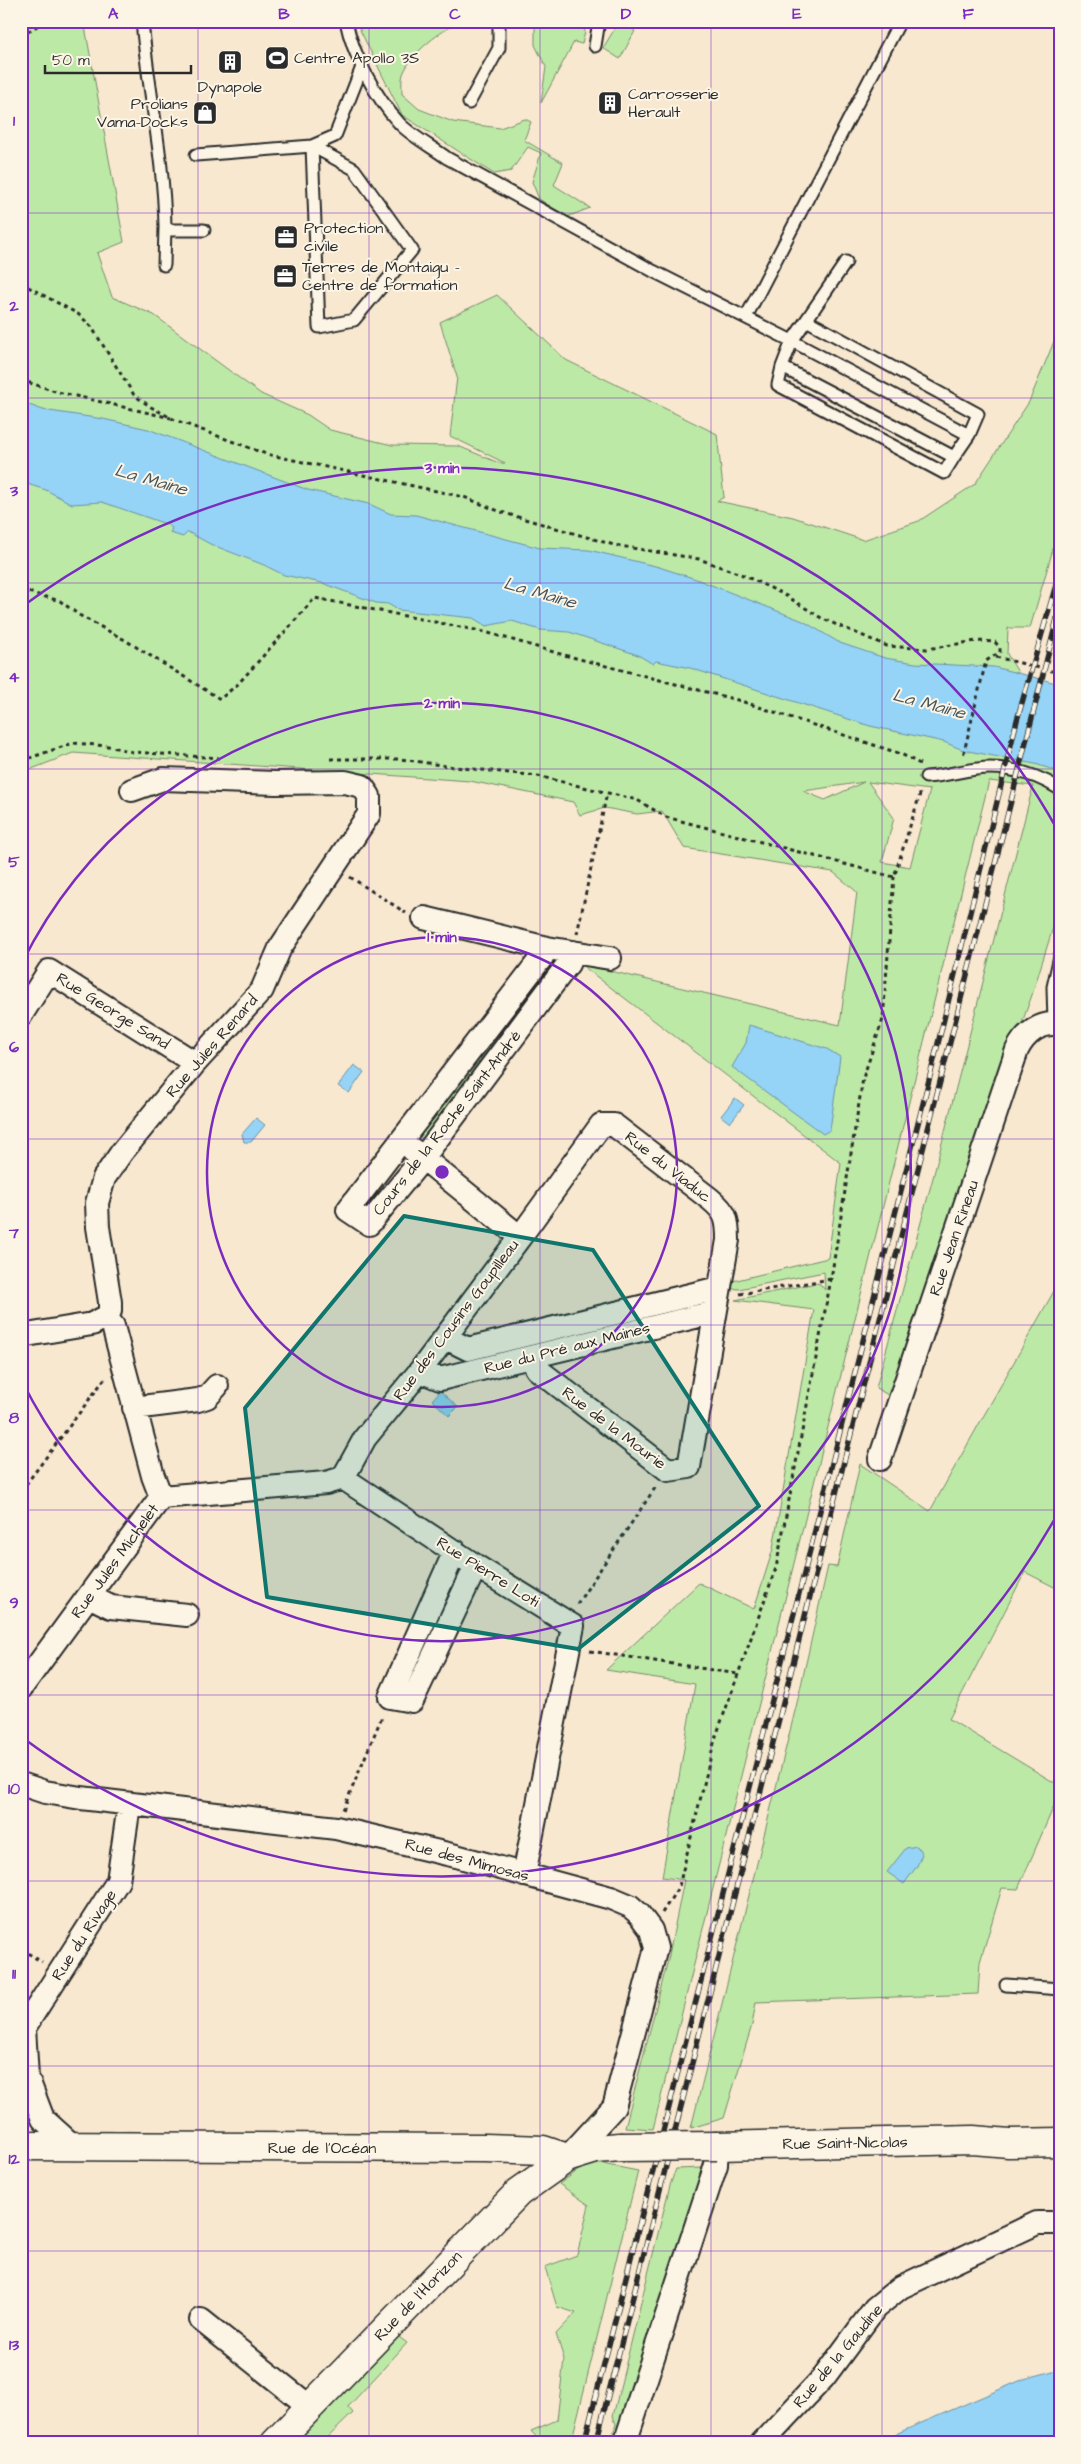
<svg xmlns="http://www.w3.org/2000/svg" width="1081" height="2464" viewBox="0 0 1081 2464" font-family="'Architects Daughter',sans-serif">
	<rect width="100%" height="100%" fill="#f8e8d0"/>
	<filter id="ink" filterUnits="userSpaceOnUse"><feTurbulence type="fractalNoise" baseFrequency=".02" numOctaves="2"/><feDisplacementMap in="SourceGraphic" scale="10" xChannelSelector="R" yChannelSelector="G"/><feConvolveMatrix kernelMatrix="1 2 1 2 8 2 1 2 1" color-interpolation-filters="sRGB"/></filter>
	<g filter="url(#ink)">
		<path fill="#bde9a6" stroke="#748a68" fill-rule="evenodd" d="M 21,21 L 84,21 L 124,242 L 97,253 L 112,297 L 154,315 L 261,394 L 308,415 L 330,430 L 392,445 L 458,446 L 499,463 L 505,463 L 450,436 L 457,377 L 440,322 L 497,295 L 566,360 L 717,434 L 724,497 L 717,501 L 793,517 L 863,540 L 919,521 L 975,484 L 1029,402 L 1060,327 L 1060,525 L 1030,628 L 1008,628 L 1007,654 L 1051,727 L 1060,693 L 1060,905 L 1032,995 L 888,1395 L 876,1388 L 934,1174 L 1033,786 L 989,781 L 653,2129 L 625,2127 L 668,1960 L 684,1880 L 662,1877 L 695,1684 L 606,1670 L 699,1583 L 754,1609 L 773,1549 L 814,1310 L 735,1300 L 816,1283 L 820,1284 L 825,1290 L 824,1272 L 739,1289 L 729,1288 L 729,1282 L 828,1258 L 841,1163 L 580,964 L 840,1025 L 857,892 L 833,872 L 684,848 L 662,811 L 637,814 L 605,808 L 580,815 L 573,802 L 470,781 L 73,753 L 24,772 L 24,783 L 21,784 ZM 864,782 L 825,800 L 803,791 L 804,791 ZM 868,782 L 930,790 L 910,867 L 882,862 L 894,818 Z
			M 431,21 L 462,21 C 441,30 412,52 403,74 C 401,80 402,88 402,94 L 419,109 L 453,122 L 500,128 L 525,119 L 531,122 L 524,140 L 563,163 L 554,185 L 590,208 L 567,217 L 539,199 L 532,182 L 541,153 L 528,147 L 511,171 L 494,174 L 402,115 L 359,28 Z
			M 537,21 L 583,21 L 585,32 L 582,44 L 574,42 L 541,103 L 546,67 L 535,45 L 535,23 Z
			M 614,21 L 620,21 L 635,31 L 620,59 L 603,48 L 614,30 Z
			M 549,958 L 559,962 L 426,1141 L 416,1134 Z
			M 1058,1284 L 1060,1590 L 1025,1572 L 949,1719 L 1060,1786 L 1060,1792 L 1018,1889 L 1002,1888 L 980,1962 L 978,1994 L 756,2002 L 752,2025 L 724,2118 L 691,2128 L 797,1703 L 828,1566 L 837,1567 L 860,1464 L 930,1511 Z
			M 597,2163 L 638,2171 L 571,2443 L 542,2443 L 531,2431 L 557,2420 L 564,2359 L 556,2334 L 576,2313 L 557,2307 L 545,2267 L 577,2255 L 589,2205 L 559,2184 L 580,2169 Z
			M 702,2168 L 678,2251 L 616,2443 L 610,2443 L 616,2424 L 613,2416 L 670,2185 L 676,2169 Z
			M 395,2334 L 407,2343 L 348,2407 L 353,2413 L 322,2443 L 285,2443 Z"/>
		<path fill="#95d4f6" stroke="#6b90a5" d="M 21,402 L 43,410 L 103,419 L 148,429 L 308,490 L 369,504 L 391,514 L 416,515 L 540,548 L 589,550 L 659,567 L 696,579 L 803,621 L 840,643 L 885,658 L 915,663 L 994,667 L 1060,684 L 1060,772 L 1035,764 L 963,750 L 944,742 L 870,726 L 690,668 L 656,661 L 653,664 L 638,655 L 569,632 L 540,630 L 512,621 L 486,626 L 473,618 L 398,610 L 388,604 L 376,603 L 322,583 L 284,575 L 264,565 L 210,544 L 188,532 L 183,537 L 170,533 L 172,528 L 166,524 L 102,502 L 72,504 L 46,490 L 21,482 Z
			M 749,1025 L 827,1049 L 840,1057 L 830,1130 L 823,1134 L 732,1067 L 746,1043 Z
			M 354,1065 L 364,1072 L 349,1093 L 338,1086 Z
			M 735,1098 L 744,1105 L 730,1123 L 721,1116 Z
			M 256,1118 L 265,1125 L 251,1142 L 244,1142 L 242,1134 Z
			M 440,1391 L 458,1407 L 449,1416 L 432,1400 Z
			M 917,1846 L 922,1854 L 917,1866 L 904,1884 L 887,1872 L 906,1848 Z
			M 1060,2369 L 1060,2443 L 885,2443 L 898,2433 L 1024,2379 Z"/>
		<g fill="none" stroke-linecap="round" stroke-linejoin="round">
			<defs>
				<path id="service" d="M 142,21 C 148,89 164,159 165,227 L 170,230 L 204,230
					M 346,21 C 353,56 376,98 400,124 C 413,137 432,147 447,158 L 653,271 L 792,341 L 846,262
					M 595,46 L 599,21
					M 469,103 L 499,48 L 499,21
					M 312,146 L 354,169 L 412,250 L 354,320 L 319,327 Z
					M 196,155 L 312,146 L 335,136 L 362,67
					M 164,265 L 165,227
					M 746,317 L 900,21
					M 808,321 L 978,414 L 969,435 L 792,341 L 782,367 L 954,457 L 969,435
					M 782,367 L 778,385 L 944,473 L 954,457
					M 926,777 C 947,776 969,768 990,768 C 1015,768 1039,776 1060,789
					M 1054,1023 L 1053,987 L 1060,956
					M 1006,1985 L 1060,1989"/>
				<path id="minor" d="M 424,918 L 547,948 L 610,958
					M 547,948 L 542,957 L 348,1210 L 369,1224 L 423,1158 L 568,964 L 573,952
					M 21,1015 L 49,971 L 195,1063
					M 520,1237 L 601,1125 L 614,1125 L 710,1199 C 726,1212 728,1219 728,1240 L 689,1467 L 668,1470 L 537,1369 L 530,1357
					M 106,1317 L 110,1311 L 110,1302 L 98,1227 L 97,1203 L 104,1178 L 122,1152 L 195,1063 L 262,990 L 280,948 L 369,814 L 369,796 L 362,786 L 345,782 L 275,783 L 163,779 L 132,790
					M 106,1317 L 113,1326 L 153,1476 L 161,1497
					M 21,1336 L 92,1324 L 106,1317
					M 446,1338 L 468,1349 L 719,1288
					M 420,1371 L 440,1379 L 715,1312
					M 134,1408 L 198,1400 L 207,1397 L 217,1386
					M 880,1459 L 1017,1050 C 1025,1034 1041,1020 1060,1025
					M 343,1478 L 365,1438 L 420,1371 L 520,1237 L 413,1150
					M 161,1497 L 326,1483 L 343,1478 L 476,1566 L 573,1626 L 524,1875
					M 455,1551 L 390,1697 L 412,1701 L 476,1566
					M 89,1596 L 111,1607 L 187,1615
					M 21,1688 L 161,1497
					M 21,1784 L 45,1792 L 81,1798 L 336,1828 L 456,1856 L 611,1898 L 630,1906 L 639,1914 L 651,1930 L 656,1948 L 614,2107 L 567,2158
					M 21,2028 L 24,2028 L 118,1881 L 129,1805
					M 24,2028 L 27,2077 L 43,2119 L 73,2146
					M 201,2320 L 310,2407
					M 625,2443 L 716,2165 L 717,2146
					M 762,2443 L 824,2377 L 875,2308 L 901,2287 L 1037,2223 L 1060,2223"/>
				<path id="secondary" d="M 21,2146 L 485,2148 L 543,2150 L 567,2158 L 596,2149 L 620,2147
					M 717,2146 L 973,2140 L 1009,2143 L 1060,2142
					M 275,2443 L 519,2192 L 567,2158"/>
			</defs>
			<use href="#service" stroke="#2b2b2b" stroke-width="15"/>
			<use href="#minor" stroke="#2b2b2b" stroke-width="26"/>
			<use href="#secondary" stroke="#2b2b2b" stroke-width="31"/>
			<path stroke="#2b2b2b" stroke-width="3" stroke-dasharray="4 4" stroke-linecap="butt" d="M 21,36 L 45,21
				M 21,283 L 78,314 L 91,326 L 134,395 L 151,407 L 175,420 L 266,454 L 464,497 L 501,512 L 614,545 L 699,559 L 743,575 L 783,594 L 823,619 L 887,646 L 927,649 L 976,641 L 995,642 L 1000,648 L 1000,652 L 986,661 L 963,756
				M 21,380 L 58,392 L 171,418
				M 21,590 L 60,601 L 79,615 L 125,640 L 220,699 L 238,684 L 315,598 L 485,632 L 564,655 L 741,701 L 901,754 L 920,764
				M 996,657 L 1060,673
				M 330,759 L 401,759 L 454,767 L 538,776 L 637,800 L 666,817 L 894,877 L 921,791
				M 21,761 L 73,743 L 108,746 L 133,752 L 219,758
				M 350,877 L 406,913
				M 577,934 L 607,793
				M 740,1294 L 831,1279
				M 21,1491 L 106,1377
				M 577,1604 L 657,1485
				M 590,1651 L 738,1674
				M 343,1810 L 383,1714
				M 662,1913 L 679,1886 L 715,1739 L 776,1568 L 831,1279 L 863,1078 L 883,1019 L 894,877
				M 21,1949 L 42,1962"/>
			<use href="#service" stroke="#fcf5e5" stroke-width="11"/>
			<use href="#minor" stroke="#fcf5e5" stroke-width="22"/>
			<use href="#secondary" stroke="#fcf5e5" stroke-width="28"/>
			<defs>
				<path id="rail" d="M 584,2443 L 932,1068 L 1017,720 L 1060,571
					M 596,2443 L 1060,607"/>
			</defs>
			<use href="#rail" stroke="#2b2b2b" stroke-width="5.5"/>
			<use href="#rail" stroke="#fcf5e5" stroke-width="4" stroke-dasharray="11" stroke-linecap="butt"/>
			<defs>
				<path id="secondary-bridge" d="M 620,2147 L 717,2146"/>
			</defs>
			<use href="#secondary-bridge" stroke="#2b2b2b" stroke-width="31" stroke-linecap="butt"/>
			<use href="#secondary-bridge" stroke="#fcf5e5" stroke-width="28"/>
		</g>
	</g>
	<path fill="#0f766e" fill-opacity="0.2" stroke="#0f766e" stroke-width="4" stroke-linejoin="round" d="M 404,1216 L 593,1250 L 759,1506 L 578,1649 L 267,1597 L 245,1408 Z"/>
	<path fill="none" stroke="#7b2cbf" stroke-width="1" stroke-opacity="0.55" d="M 198,21 L 198,2443M 369,21 L 369,2443M 540,21 L 540,2443M 711,21 L 711,2443M 882,21 L 882,2443M 21,213 L 1060,213M 21,398 L 1060,398M 21,583 L 1060,583M 21,769 L 1060,769M 21,954 L 1060,954M 21,1139 L 1060,1139M 21,1325 L 1060,1325M 21,1510 L 1060,1510M 21,1695 L 1060,1695M 21,1881 L 1060,1881M 21,2066 L 1060,2066M 21,2251 L 1060,2251"/>
	<g fill="none" stroke="#7b2cbf" stroke-width="2.5">
		<circle cx="442" cy="1172" r="235"/>
		<path d="M22 963A469 469 0 1 1 22 1381"/>
		<path d="M1058 1513A704 704 0 0 1 23 1738M23 606A704 704 0 0 1 1058 831"/>
	</g>
	<defs>
		<symbol id="stadium-square" viewBox="-11 -11 22 22"><rect x="-9" y="-9" width="18" height="18" rx="4" fill="#2b2b2b" stroke="#fcf5e5"/><path d="M0-5a6.5 5 0 1 0 0 10a6.5 5 0 1 0 0-10ZM-3.5-1.8h7v3.6h-7Z" fill="#fff"/></symbol>
		<symbol id="building-square" viewBox="-11 -11 22 22"><rect x="-9" y="-9" width="18" height="18" rx="4" fill="#2b2b2b" stroke="#fcf5e5"/><path d="M-4-6H4V6H1V3H-1V6H-4ZM-2.5-4.3h1.7v1.8h-1.7ZM.8-4.3h1.7v1.8H.8ZM-2.5-1h1.7V.8h-1.7ZM.8-1h1.7V.8H.8Z" fill="#fff"/></symbol>
		<symbol id="shop-square" viewBox="-11 -11 22 22"><rect x="-9" y="-9" width="18" height="18" rx="4" fill="#2b2b2b" stroke="#fcf5e5"/><path d="M-5-2.5h2.3a2.7 3.5 0 0 1 5.4 0H5L5.5 6h-11ZM-1.5-2.5h3a1.5 2.3 0 0 0-3 0Z" fill="#fff"/></symbol>
		<symbol id="office-square" viewBox="-11 -11 22 22"><rect x="-9" y="-9" width="18" height="18" rx="4" fill="#2b2b2b" stroke="#fcf5e5"/><path d="M-6-3h4V-5.5h4V-3h4V5H-6ZM-1-4.5V-3h2v-1.5ZM-6 0V1H6V0Z" fill="#fff"/></symbol>
	</defs>
	<g fill-rule="evenodd">
		<use href="#stadium-square" x="263" y="44" width="28" height="28"/>
		<use href="#building-square" x="216" y="48" width="28" height="28"/>
		<use href="#building-square" x="596" y="89" width="28" height="28"/>
		<use href="#shop-square" x="191" y="99" width="28" height="28"/>
		<use href="#office-square" x="272" y="223" width="28" height="28"/>
		<use href="#office-square" x="271" y="262" width="28" height="28"/>
	</g>
	<g text-anchor="middle" dominant-baseline="central" stroke-width="4" stroke-linejoin="round" paint-order="stroke">
		<g font-size="16" fill="#2b2b2b" stroke="#fcf5e5" text-anchor="start">
			<text x="294" y="58">Centre Apollo 3S</text>
			<text x="230" y="87" text-anchor="middle">Dynapole</text>
			<text x="628" y="94">Carrosserie<tspan x="628" dy="18">Herault</tspan></text>
			<text x="188" y="104" text-anchor="end">Prolians<tspan x="188" dy="18">Vama-Docks</tspan></text>
			<text x="304" y="228">Protection<tspan x="304" dy="18">civile</tspan></text>
			<text x="302" y="267">Terres de Montaigu -<tspan x="302" dy="18">Centre de formation</tspan></text>
		</g>
		<g font-size="16" fill="#2b2b2b" stroke="#fcf5e5">
			<text transform="translate(113 1011) rotate(32)">Rue George Sand</text>
			<text transform="translate(212 1046) rotate(-49)">Rue Jules Renard</text>
			<text transform="translate(447 1123) rotate(-52)">Cours de la Roche Saint-André</text>
			<text transform="translate(668 1167) rotate(38)">Rue du Viaduc</text>
			<text transform="translate(954 1238) rotate(-71)">Rue Jean Rineau</text>
			<text transform="translate(456 1320) rotate(-53)">Rue des Cousins Goupilleau</text>
			<text transform="translate(567 1348) rotate(-14)">Rue du Pré aux Maines</text>
			<text transform="translate(614 1428) rotate(37)">Rue de la Mourie</text>
			<text transform="translate(115 1561) rotate(-54)">Rue Jules Michelet</text>
			<text transform="translate(488 1572) rotate(32)">Rue Pierre Loti</text>
			<text transform="translate(467 1860) rotate(15)">Rue des Mimosas</text>
			<text transform="translate(84 1935) rotate(-57)">Rue du Rivage</text>
			<text transform="translate(845 2143) rotate(-1)">Rue Saint-Nicolas</text>
			<text x="322" y="2148">Rue de l'Océan</text>
			<text transform="translate(418 2296) rotate(-46)">Rue de l'Horizon</text>
			<text transform="translate(838 2356) rotate(-50)">Rue de la Gaudine</text>
		</g>
		<g font-size="18" font-style="italic" fill="#46555e" stroke="#fcf5e5">
			<text transform="translate(151 480) rotate(16)">La Maine</text>
			<text transform="translate(540 593) rotate(16)">La Maine</text>
			<text transform="translate(929 704) rotate(15)">La Maine</text>
		</g>
	</g>
	<circle cx="442" cy="1172" r="8" fill="#7b2cbf" stroke="#fcf5e5" stroke-width="2.5"/>
	<g font-size="15" text-anchor="middle" font-weight="bold" fill="#7b2cbf" stroke="#fcf5e5" stroke-width="4" stroke-linejoin="round" paint-order="stroke">
		<text x="442" y="473">3 min</text>
		<text x="442" y="708">2 min</text>
		<text x="442" y="942">1 min</text>
	</g>
	<rect width="1081" height="2464" fill="none" stroke="#fcf5e5" stroke-width="55"/>
	<path d="M45 65v8h146v-8" fill="none" stroke="#2b2b2b" stroke-width="2.5"/>
	<text x="52" y="65" font-size="15" fill="#2b2b2b" stroke="#fcf5e5" stroke-width="4" paint-order="stroke">50 m</text>
	<rect x="28" y="28" width="1026" height="2408" fill="none" stroke="#7b2cbf" stroke-width="2"/>
	<g font-size="16" text-anchor="middle" font-weight="bold" fill="#7b2cbf">
		<text x="113" y="19">A</text>
		<text x="284" y="19">B</text>
		<text x="455" y="19">C</text>
		<text x="626" y="19">D</text>
		<text x="797" y="19">E</text>
		<text x="968" y="19">F</text>
		<text x="14" y="126">1</text>
		<text x="14" y="311">2</text>
		<text x="14" y="496">3</text>
		<text x="14" y="682">4</text>
		<text x="14" y="867">5</text>
		<text x="14" y="1052">6</text>
		<text x="14" y="1238">7</text>
		<text x="14" y="1423">8</text>
		<text x="14" y="1608">9</text>
		<text x="14" y="1794">10</text>
		<text x="14" y="1979">11</text>
		<text x="14" y="2164">12</text>
		<text x="14" y="2350">13</text>
	</g>
</svg>
